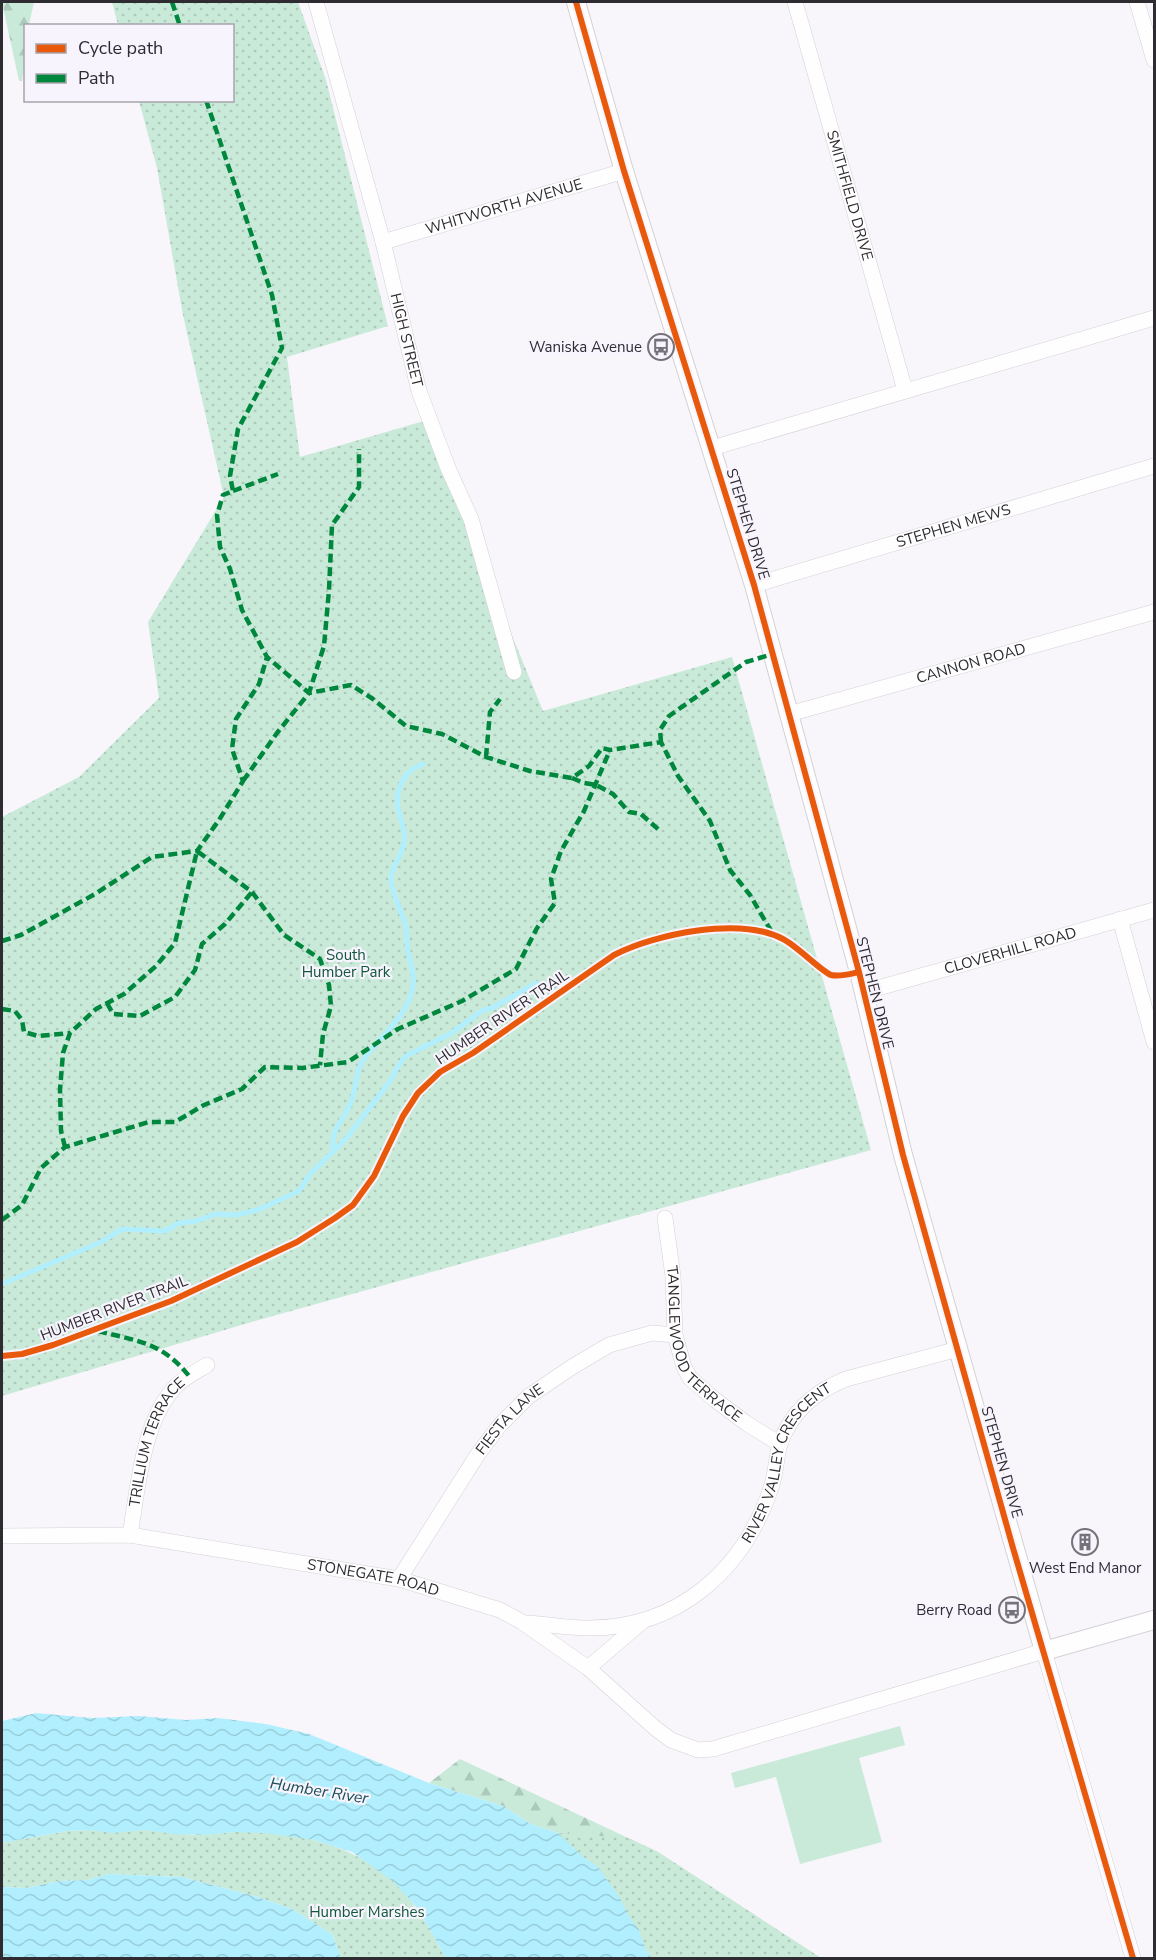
<svg xmlns="http://www.w3.org/2000/svg" width="1156" height="1960" viewBox="0 0 1156 1960" font-family="'Nunito Sans',sans-serif">
	<defs>
		<pattern id="forest-firs" width="22" height="20" patternUnits="userSpaceOnUse" patternTransform="scale(1.5)"><rect width="22" height="20" fill="#c9ead9"/><path d="M5 1l3.5 6h-7zM16 11l3.5 6h-7z" fill="#adc9bb"/></pattern>
		<pattern id="park-dots" width="8" height="8" patternUnits="userSpaceOnUse" patternTransform="scale(1.5)"><rect width="8" height="8" fill="#c9ead9"/><path d="M2 2h.1M6 6h.1" fill="none" stroke="#adc9bb" stroke-width="1.8" stroke-linecap="round"/></pattern>
		<pattern id="water-waves" width="16" height="10" patternUnits="userSpaceOnUse" patternTransform="scale(1.5)"><rect width="16" height="10" fill="#b1effe"/><path d="M0 5q4-4 8 0t8 0" fill="none" stroke="#99cdda"/></pattern>
	</defs>
	<rect width="100%" height="100%" fill="#f8f6fb"/>
	<path fill="#c9ead9" d="M 900,1726 L 905,1745 L 859,1758 L 882,1842 L 800,1864 L 776,1777 L 735,1788 L 731,1773 Z"/>
	<path fill="url(#forest-firs)" d="M 2,2 L 34,2 L 29,25 L 26,26 L 26,54 L 22,81 L 19,81 Z
		M 460,1759 L 658,1852 L 821,1958 L 652,1958 L 558,1833 L 531,1824 L 503,1806 L 429,1783 Z"/>
	<path fill="url(#park-dots)" d="M 112,2 L 298,2 L 326,80 L 388,326 L 287,357 L 300,457 L 424,421 L 543,711 L 732,657 L 871,1150 L 255,1321 L 2,1396 L 2,817 L 79,777 L 159,698 L 148,622 L 224,497 L 183,315 L 157,168 L 139,101 L 232,100 L 232,26 L 118,25 Z
		M 89,1830 C 108,1832 125,1830 143,1830 C 164,1830 186,1836 207,1835 C 216,1834 225,1832 234,1832 C 290,1830 354,1843 395,1883 C 418,1905 431,1932 446,1958 L 341,1958 L 332,1934 L 292,1909 L 258,1897 L 182,1877 L 108,1874 L 88,1880 L 60,1881 L 26,1888 L 2,1887 L 2,1843 L 67,1831 Z
		M 558,1833 L 628,1838 L 658,1852 L 821,1958 L 652,1958 L 646,1950 L 639,1930 L 628,1915 L 620,1898 L 611,1887 L 605,1875 L 597,1866 L 582,1856 Z"/>
	<path fill="url(#water-waves)" d="M 36,1713 L 92,1718 L 139,1716 L 186,1720 L 218,1718 L 266,1724 L 309,1734 L 429,1783 L 503,1806 L 531,1824 L 558,1833 L 582,1856 L 597,1866 L 620,1898 L 628,1915 L 639,1930 L 646,1950 L 652,1958 L 446,1958 L 418,1909 L 394,1882 L 352,1852 L 314,1840 L 265,1833 L 233,1832 L 207,1835 L 174,1834 L 145,1830 L 113,1833 L 89,1830 L 67,1831 L 2,1843 L 2,1721 Z
		M 108,1874 L 182,1877 L 258,1897 L 292,1909 L 332,1934 L 341,1958 L 2,1958 L 2,1887 L 26,1888 L 60,1881 L 88,1880 Z"/>
	<g fill="none" stroke-linecap="round" stroke-linejoin="round">
		<path stroke="#b1effe" stroke-width="5" d="M 333,1151 C 330,1128 344,1121 351,1102 C 356,1090 355,1073 362,1062 C 378,1037 412,1014 413,983 C 414,974 411,965 409,956 C 406,946 408,935 405,924 C 401,910 393,896 391,881 C 389,869 403,855 404,842 C 406,832 402,826 400,816 C 393,793 401,772 423,764
			M 2,1284 L 101,1242 L 122,1229 L 165,1231 L 179,1223 L 196,1221 L 216,1214 L 237,1215 L 260,1209 L 299,1191 L 310,1174 L 345,1140 L 391,1080 L 398,1066 L 406,1056 L 450,1034 L 483,1010 L 492,1008 L 536,983"/>
		<defs>
			<g id="minor">
				<path id="s1" d="M 316,2 L 383,242 L 419,391 L 448,468 L 471,519 L 514,672"/>
				<path id="s2" d="M 795,2 L 905,390"/>
				<path d="M 1137,2 L 1154,60"/>
				<path id="s3" d="M 383,242 L 624,171"/>
				<path d="M 712,448 L 1154,318"/>
				<path id="s4" d="M 754,585 L 1154,466"/>
				<path id="s5" d="M 789,714 L 1154,612"/>
				<path d="M 1120,919 L 1154,1042"/>
				<path id="s6" d="M 864,992 L 1154,910"/>
				<path id="s7" d="M 665,1218 L 673,1276 L 675,1335 L 684,1367 L 690,1378 L 714,1399 L 746,1423 L 780,1444"/>
				<path id="s8" d="M 130,1535 C 138,1489 142,1421 176,1386 C 185,1377 197,1371 207,1365"/>
				<path id="s9" d="M 2,1536 L 130,1535 L 399,1579 L 500,1610 L 522,1622 L 588,1668 L 655,1728 L 671,1740 L 698,1750 L 713,1749 L 1044,1651 L 1133,1958"/>
				<path id="s10" d="M 399,1579 L 478,1454 L 500,1425 L 529,1396 L 572,1367 L 609,1345 L 652,1333 L 675,1335"/>
				<path id="s11" d="M 525,1623 C 546,1624 568,1628 589,1628 C 678,1628 743,1571 771,1488 C 776,1474 776,1458 780,1444 C 791,1412 816,1391 846,1379 L 958,1349"/>
				<path d="M 588,1668 L 643,1621"/>
			</g>
			<path id="tertiary" d="M 576,2 L 624,171 L 754,585 L 859,972 L 903,1155 L 1044,1651 L 1154,1620"/>
		</defs>
		<use href="#minor" stroke="#d3d1d6" stroke-width="16"/>
		<use href="#tertiary" stroke="#d3d1d6" stroke-width="20"/>
		<use href="#minor" stroke="#fefefe" stroke-width="15"/>
		<use href="#tertiary" stroke="#fefefe" stroke-width="18"/>
		<path stroke="#00873e" stroke-width="4.5" stroke-dasharray="9 4.5" stroke-linecap="butt" d="M 172,2 L 180,26
			M 206,100 L 272,295 L 282,348 L 238,429 L 230,476 L 233,491 L 223,495 L 217,515 L 220,547 L 230,569 L 242,610 L 267,657 L 309,693 L 351,685 L 373,699 L 406,726 L 442,734 L 486,757 L 530,771 L 572,778 L 589,766 L 602,748 L 610,750 L 661,742 L 678,776 L 710,821 L 730,870 L 750,895 L 774,936
			M 233,491 L 278,474
			M 661,742 L 660,730 L 669,716 L 746,662 L 773,654
			M 486,757 L 490,712 L 500,699
			M 572,778 L 584,783 L 596,785 L 613,794 L 629,812 L 641,814 L 659,830
			M 243,781 L 277,733 L 309,693 L 324,646 L 329,590 L 332,525 L 359,487 L 359,449
			M 2,941 L 21,935 L 95,894 L 152,857 L 197,851 L 219,820 L 243,781 L 232,749 L 236,719 L 259,684 L 267,657
			M 107,1003 L 113,1014 L 140,1016 L 175,997 L 195,970 L 202,944 L 225,924 L 252,892
			M 2,1009 L 15,1011 L 22,1020 L 24,1032 L 38,1036 L 70,1033
			M 65,1147 L 61,1131 L 60,1090 L 63,1053 L 70,1033 L 96,1009 L 124,994 L 156,966 L 175,943 L 197,851 L 252,892 L 284,935 L 320,959 L 329,985 L 331,1006 L 323,1034 L 320,1065
			M 2,1220 L 22,1205 L 41,1168 L 65,1147 L 149,1122 L 175,1122 L 204,1105 L 242,1089 L 265,1067 L 302,1068 L 348,1062 L 398,1029 L 462,1001 L 516,969 L 537,928 L 555,903 L 551,879 L 561,851 L 584,811 L 610,750
			M 98,1331 C 137,1341 162,1342 189,1376"/>
		<defs>
			<path id="cycleway" d="M 576,2 L 624,171 L 754,585 L 859,972 L 903,1155 L 1013,1548 L 1133,1958
				M 2,1356 L 22,1354 L 53,1345 L 171,1301 L 297,1242 L 335,1218 L 353,1205 L 374,1176 L 403,1116 L 418,1093 L 440,1072 L 473,1053 L 614,955 C 655,934 740,916 783,939 C 797,946 821,971 831,975 C 840,977 850,974 859,972"/>
		</defs>
		<use href="#cycleway" stroke="#f8f4fd" stroke-width="10"/>
		<use href="#cycleway" stroke="#e8590c" stroke-width="6"/>
	</g>
	<defs>
		<symbol id="bus-ring" viewBox="-11 -11 22 22"><circle r="9.5" fill="#f8f4fd" stroke="#757278" stroke-width="1.5"/><path d="M-5-6H5V4H4V6H2V4H-2V6H-4V4H-5ZM-3.5-4V0h7V-4ZM-3.5 1.2v1.5H-2V1.2ZM2 1.2v1.5H3.5V1.2Z" fill="#757278"/></symbol>
		<symbol id="building-ring" viewBox="-11 -11 22 22"><circle r="9.5" fill="#f8f4fd" stroke="#757278" stroke-width="1.5"/><path d="M-4-6H4V6H1V3H-1V6H-4ZM-2.5-4.3h1.7v1.8h-1.7ZM.8-4.3h1.7v1.8H.8ZM-2.5-1h1.7V.8h-1.7ZM.8-1h1.7V.8H.8Z" fill="#757278"/></symbol>
	</defs>
	<g fill-rule="evenodd">
		<use href="#bus-ring" x="646" y="332" width="30" height="30"/>
		<use href="#building-ring" x="1070" y="1527" width="30" height="30"/>
		<use href="#bus-ring" x="997" y="1595" width="30" height="30"/>
	</g>
	<g text-anchor="middle" dominant-baseline="central" stroke-width="4.5" stroke-linejoin="round" paint-order="stroke">
		<g font-size="15" fill="#2e2b31" stroke="#f8f4fd">
			<text stroke="none"><textPath href="#s2" startOffset="201">SMITHFIELD DRIVE</textPath></text>
			<text stroke="none"><textPath href="#s3" startOffset="126">WHITWORTH AVENUE</textPath></text>
			<text stroke="none"><textPath href="#s1" startOffset="350">HIGH STREET</textPath></text>
			<text transform="translate(748 524) rotate(73)">STEPHEN DRIVE</text>
			<text stroke="none"><textPath href="#s4" startOffset="208">STEPHEN MEWS</textPath></text>
			<text stroke="none"><textPath href="#s5" startOffset="189">CANNON ROAD</textPath></text>
			<text stroke="none"><textPath href="#s6" startOffset="152">CLOVERHILL ROAD</textPath></text>
			<text transform="translate(875 993) rotate(76)">STEPHEN DRIVE</text>
			<text transform="translate(502 1017) rotate(-34)">HUMBER RIVER TRAIL</text>
			<text transform="translate(114 1308) rotate(-21)">HUMBER RIVER TRAIL</text>
			<text stroke="none"><textPath href="#s7" startOffset="138">TANGLEWOOD TERRACE</textPath></text>
			<text stroke="none"><textPath href="#s10" startOffset="195">FIESTA LANE</textPath></text>
			<text stroke="none"><textPath href="#s8" startOffset="98">TRILLIUM TERRACE</textPath></text>
			<text transform="translate(1002 1462) rotate(74)">STEPHEN DRIVE</text>
			<text stroke="none"><textPath href="#s11" startOffset="342">RIVER VALLEY CRESCENT</textPath></text>
			<text stroke="none"><textPath href="#s9" startOffset="375">STONEGATE ROAD</textPath></text>
		</g>
		<g font-size="15" fill="#2e2b31" stroke="#f8f4fd" text-anchor="end">
			<text x="642" y="347">Waniska Avenue</text>
			<text x="1085" y="1568" text-anchor="middle">West End Manor</text>
			<text x="992" y="1610">Berry Road</text>
		</g>
		<g font-size="15" fill="#115739" stroke="#f8f4fd">
			<text x="346" y="955">South<tspan x="346" dy="17">Humber Park</tspan></text>
			<text x="367" y="1912">Humber Marshes</text>
		</g>
		<g font-size="16" font-style="italic" fill="#1b4f59" stroke="#f8f4fd">
			<text transform="translate(319 1791) rotate(9)">Humber River</text>
		</g>
	</g>
	<rect width="1156" height="1960" fill="none" stroke="#2e2b31" stroke-width="6"/>
	<rect x="24" y="24" width="210" height="78" fill="#f8f4fd" stroke="#a7a4ab" stroke-width="1.5"/>
	<rect x="36" y="44" width="30" height="9" fill="#e8590c" stroke="#a7a4ab" stroke-width="1.5"/>
	<text x="78" y="54" font-size="18" fill="#2e2b31">Cycle path</text>
	<rect x="36" y="74" width="30" height="9" fill="#00873e" stroke="#a7a4ab" stroke-width="1.5"/>
	<text x="78" y="84" font-size="18" fill="#2e2b31">Path</text>
</svg>
